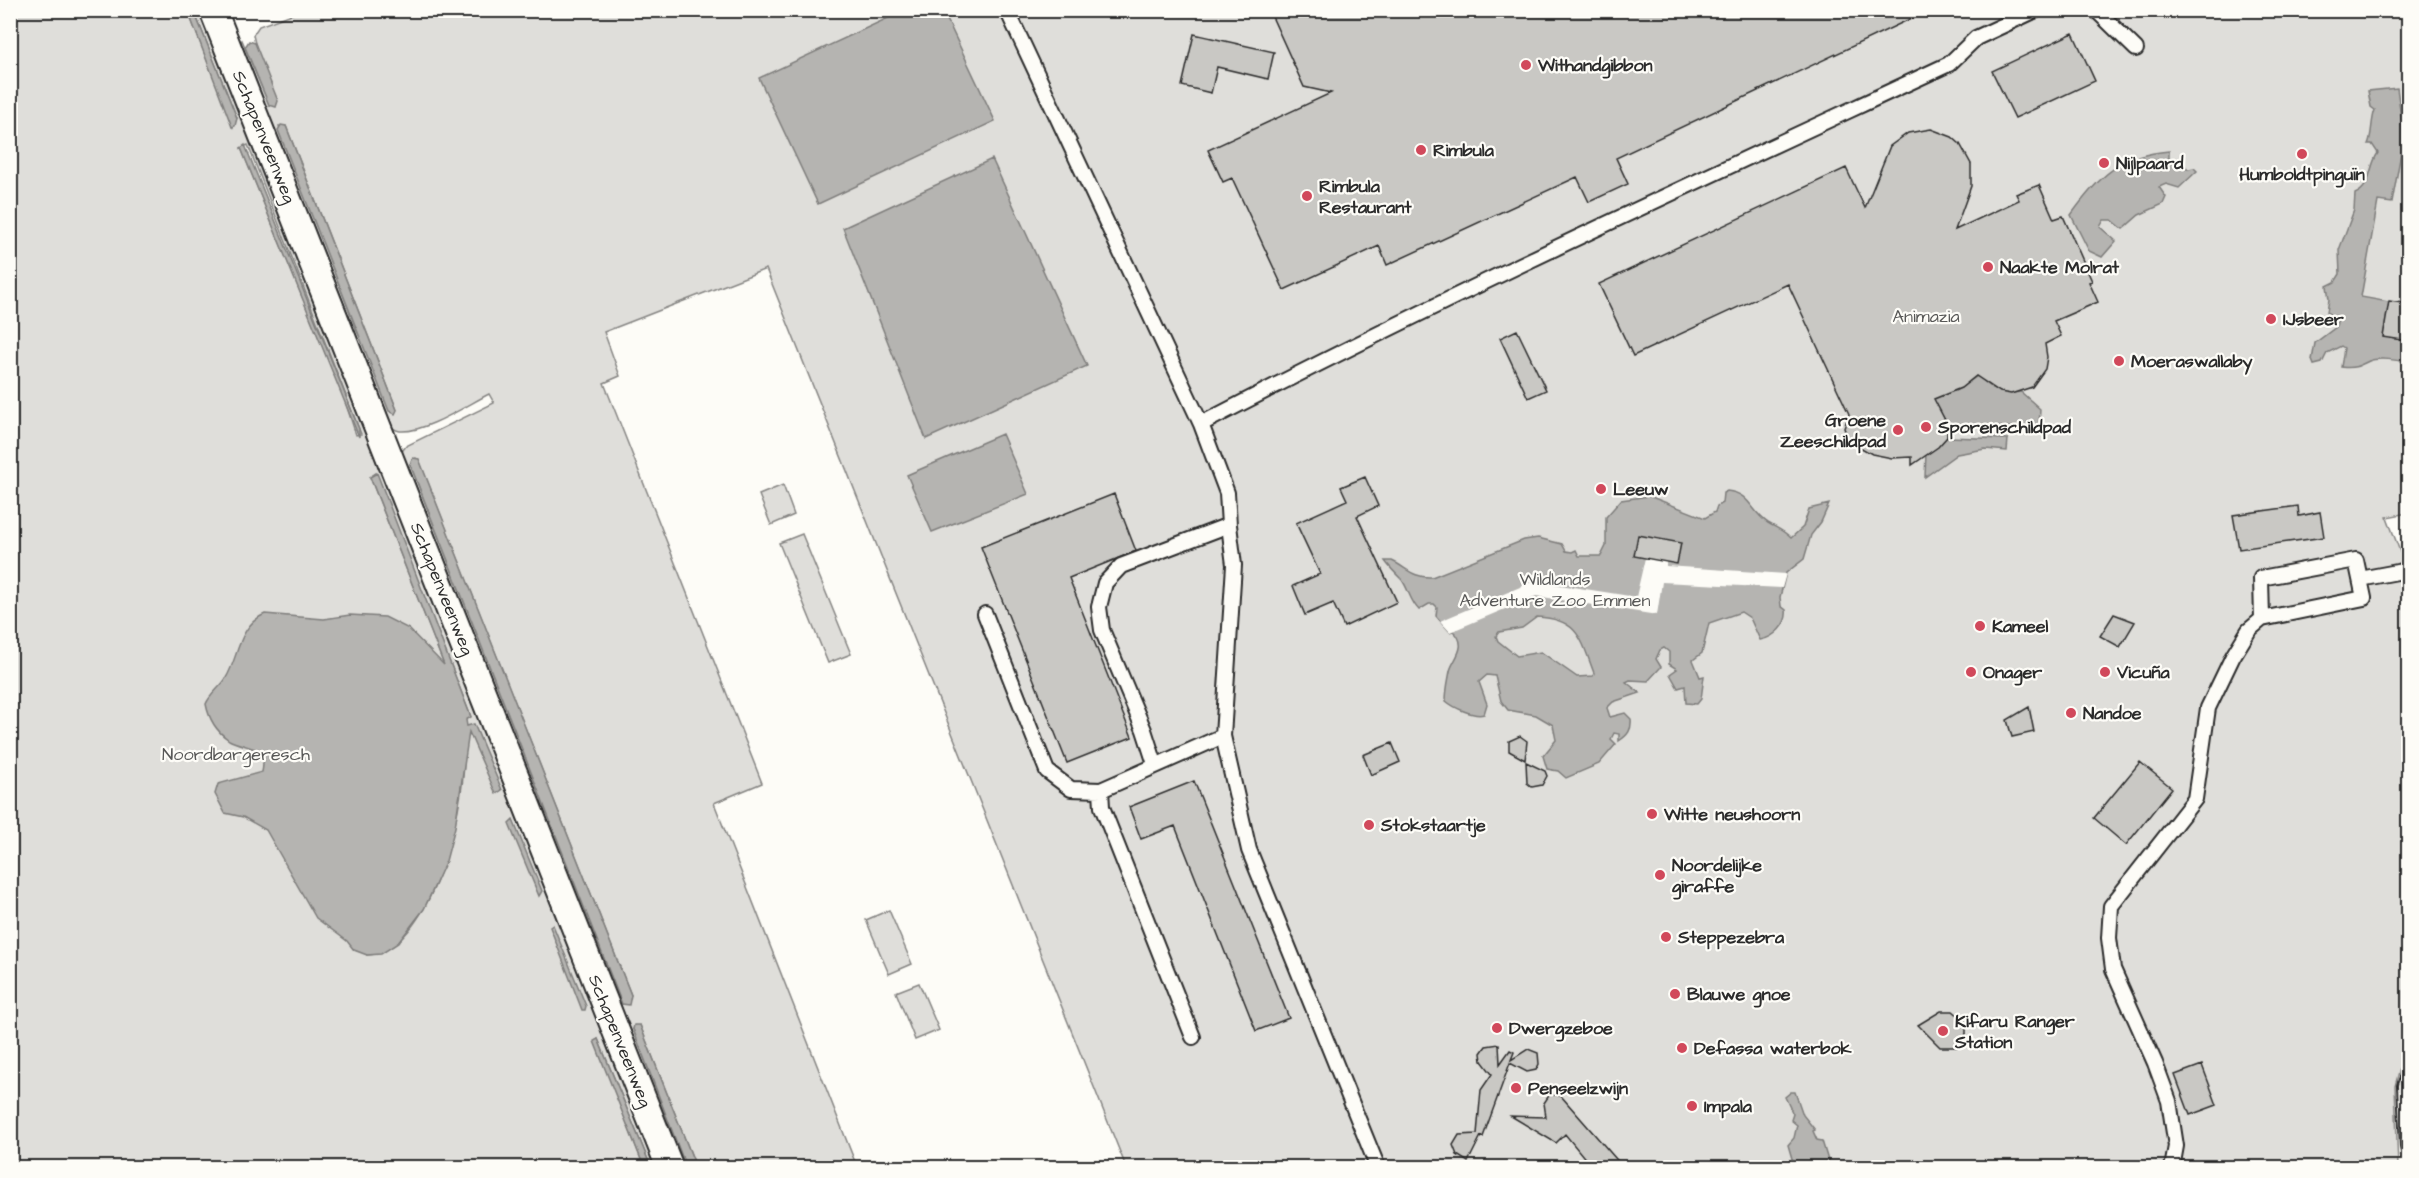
<svg xmlns="http://www.w3.org/2000/svg" width="2419" height="1178" viewBox="0 0 2419 1178" font-family="'Architects Daughter',sans-serif">
	<rect width="100%" height="100%" fill="#fdfcf7"/>
	<filter id="ink" filterUnits="userSpaceOnUse"><feTurbulence type="fractalNoise" baseFrequency=".0167" numOctaves="2"/><feDisplacementMap in="SourceGraphic" scale="12" xChannelSelector="R" yChannelSelector="G"/><feConvolveMatrix kernelMatrix="1 2 1 2 8 2 1 2 1" color-interpolation-filters="sRGB"/></filter>
	<g filter="url(#ink)">
		<path fill="#dfdeda" stroke="#858482" stroke-width="1.5" fill-rule="evenodd" d="M 10,11 L 188,11 L 233,127 L 237,118 L 194,11 L 206,11 L 663,1167 L 651,1167 L 598,1039 L 595,1041 L 644,1167 L 11,1167 ZM 248,145 L 359,429 L 361,434 L 356,435 L 345,401 L 241,148 ZM 376,473 L 471,717 L 445,667 L 370,477 ZM 464,759 C 464,811 430,952 367,955 Z
			M 300,11 L 2408,11 L 2408,513 L 2387,517 L 2408,573 L 2408,1039 L 2395,1086 L 2398,1167 L 1126,1167 L 766,269 L 604,332 L 620,376 L 604,383 L 762,783 L 714,803 L 857,1167 L 696,1167 L 640,1025 L 633,1029 L 686,1167 L 676,1167 L 400,454 L 406,446 L 494,403 L 489,394 C 467,405 425,433 400,431 C 392,430 386,422 380,418 L 238,45 L 242,40 L 270,107 L 253,35 L 259,26 ZM 279,126 L 286,126 L 397,410 L 357,331 ZM 416,458 L 419,460 L 631,995 L 622,1003 L 410,464 Z
			M 783,485 L 794,515 L 771,525 L 759,495 Z
			M 802,534 L 851,654 L 828,663 L 779,543 Z
			M 889,910 L 912,964 L 889,974 L 866,920 Z
			M 919,983 L 939,1030 L 915,1040 L 896,992 Z"/>
		<path fill="#b5b4b1" stroke="#7e7d7b" stroke-width="1.5" fill-rule="evenodd" d="M 188,11 L 194,11 L 237,118 L 235,126 L 232,127 Z
			M 903,11 L 943,11 L 995,121 L 818,204 L 759,78 Z
			M 249,41 L 255,43 L 278,101 L 276,107 L 269,105 L 245,47 Z
			M 2397,88 L 2406,152 L 2401,153 L 2392,203 L 2378,201 L 2361,297 L 2389,302 L 2383,336 L 2405,341 L 2408,363 C 2398,360 2379,357 2369,361 C 2359,366 2354,369 2341,367 L 2344,348 L 2341,346 L 2327,353 L 2322,363 L 2314,365 L 2312,360 L 2315,343 L 2336,327 L 2337,321 L 2327,312 L 2329,299 L 2327,286 L 2335,282 L 2340,274 L 2339,250 L 2354,210 L 2355,194 C 2372,187 2368,167 2378,153 L 2372,144 L 2368,144 C 2372,137 2371,120 2375,110 L 2371,107 L 2368,91 Z
			M 281,125 L 286,126 L 397,410 L 395,414 L 389,411 L 278,130 Z
			M 245,145 L 359,429 L 359,437 L 241,148 Z
			M 2169,151 L 2169,161 L 2179,159 L 2188,169 L 2194,168 L 2197,171 L 2179,188 L 2166,184 L 2159,187 L 2166,197 L 2163,204 L 2139,215 L 2123,229 L 2112,220 L 2104,220 L 2100,227 L 2116,241 L 2102,257 L 2089,251 L 2071,215 C 2099,176 2120,155 2169,151 Z
			M 992,159 L 1087,366 L 926,439 L 843,228 Z
			M 1979,375 C 1990,390 2003,395 2021,392 L 2040,409 L 2039,429 L 1947,424 L 1927,395 L 1955,391 Z
			M 1002,434 L 1028,494 L 932,532 L 907,475 Z
			M 1947,437 L 2008,439 L 2007,451 L 1985,449 L 1957,454 L 1925,477 L 1926,453 L 1938,447 Z
			M 413,458 L 419,459 L 631,995 L 629,1005 L 622,1004 L 410,464 Z
			M 377,473 L 471,717 L 466,720 L 467,726 L 474,724 L 502,790 L 496,794 L 469,732 L 455,827 L 446,861 L 424,909 L 398,943 L 381,954 L 367,955 L 354,950 L 347,941 L 316,918 L 266,830 L 243,817 L 225,813 L 215,794 L 218,784 L 262,772 C 268,743 245,749 229,740 C 216,731 209,720 206,704 C 210,694 221,687 226,678 C 239,656 238,626 265,614 L 324,619 L 350,615 L 385,617 L 409,629 L 444,665 L 370,477 Z
			M 1727,491 C 1750,493 1751,512 1768,523 C 1778,529 1783,530 1791,538 L 1803,527 L 1809,509 L 1829,504 L 1821,522 L 1811,535 L 1804,559 L 1786,573 L 1780,597 L 1781,606 L 1786,610 C 1788,624 1774,638 1760,640 L 1750,618 L 1741,612 L 1709,623 L 1702,653 L 1693,660 L 1700,677 L 1704,676 L 1701,699 L 1697,704 L 1686,703 L 1685,686 L 1678,688 L 1670,674 L 1677,669 L 1669,664 L 1669,652 L 1664,648 L 1660,650 L 1656,659 L 1661,667 L 1648,681 L 1630,680 L 1626,682 L 1640,693 L 1613,702 L 1607,708 L 1610,717 L 1625,713 L 1631,719 C 1632,730 1628,735 1619,741 L 1619,734 L 1614,733 L 1611,739 L 1616,744 L 1599,764 L 1566,778 L 1558,771 L 1547,769 L 1543,756 L 1556,740 L 1553,725 L 1536,715 L 1508,710 L 1501,701 L 1495,676 L 1487,675 L 1479,682 L 1487,704 L 1484,714 C 1474,717 1454,708 1446,701 C 1446,690 1448,682 1450,671 C 1452,660 1470,646 1453,631 L 1450,632 L 1436,616 L 1437,607 L 1434,604 L 1429,604 L 1419,610 C 1410,601 1409,590 1402,580 C 1396,574 1390,568 1385,561 L 1392,561 C 1407,568 1413,578 1432,577 L 1524,540 L 1538,538 L 1562,544 L 1566,551 L 1572,552 L 1576,550 L 1579,556 L 1601,556 L 1606,546 L 1606,517 L 1621,500 L 1649,496 L 1705,518 L 1715,512 L 1717,506 L 1722,503 L 1723,493 ZM 1537,617 C 1579,619 1581,639 1594,673 L 1593,676 L 1577,677 L 1541,652 L 1517,656 L 1498,641 L 1496,636 L 1499,632 L 1522,628 Z
			M 513,820 L 542,891 L 539,896 L 509,824 Z
			M 553,925 L 586,1006 L 585,1010 L 582,1010 L 550,927 Z
			M 634,1025 L 640,1025 L 696,1167 L 686,1167 L 633,1029 Z
			M 598,1039 L 651,1167 L 644,1167 L 594,1041 Z
			M 1791,1092 L 1795,1092 L 1803,1115 L 1815,1130 L 1813,1131 L 1817,1140 L 1822,1141 L 1830,1167 L 1806,1167 L 1803,1162 L 1793,1162 L 1788,1145 L 1794,1138 L 1797,1125 L 1791,1120 L 1793,1114 L 1785,1097 Z"/>
		<path fill="#fdfcf7" d="M 1645,558 L 1666,562 L 1666,566 L 1786,574 L 1782,588 L 1662,582 L 1657,615 L 1536,596 L 1450,632 L 1440,621 L 1534,581 L 1636,597 Z"/>
		<path fill="#c9c8c4" stroke="#2b2b2b" stroke-width="1.5" d="M 1269,10 L 1929,10 L 1616,158 L 1628,184 L 1589,202 L 1577,177 L 1387,265 L 1379,246 L 1284,290 L 1232,178 L 1223,182 L 1208,150 L 1331,93 L 1304,87 Z
			M 2073,33 L 2095,81 L 2015,118 L 1992,71 Z
			M 1194,34 L 1274,52 L 1268,79 L 1217,67 L 1211,93 L 1182,86 Z
			M 1931,129 L 1952,137 L 1960,144 L 1971,164 L 1971,186 L 1955,230 L 2019,200 L 2016,194 L 2039,185 L 2054,219 L 2063,216 L 2092,281 L 2089,282 L 2098,302 L 2054,321 L 2061,336 L 2045,344 L 2047,357 L 2045,369 L 2032,387 L 2011,394 L 2000,392 L 1976,376 L 1961,388 L 1934,399 L 1947,424 L 1947,437 L 1938,447 L 1912,465 L 1912,457 L 1892,458 L 1872,454 L 1849,441 L 1844,428 L 1849,414 L 1788,284 L 1633,356 L 1599,284 L 1846,168 L 1865,208 L 1890,146 L 1908,133 Z
			M 2389,301 L 2409,304 L 2409,341 L 2383,337 Z
			M 1517,330 L 1546,390 L 1528,398 L 1500,338 Z
			M 1365,477 L 1378,506 L 1357,516 L 1397,602 L 1344,627 L 1333,603 L 1305,615 L 1293,586 L 1320,574 L 1296,523 L 1347,500 L 1341,487 Z
			M 1114,494 L 1136,551 L 1069,578 L 1132,737 L 1067,763 L 981,547 Z
			M 2298,506 L 2299,516 L 2320,512 L 2324,537 L 2239,549 L 2233,515 Z
			M 1638,535 L 1681,543 L 1677,564 L 1634,556 Z
			M 2114,614 L 2135,622 L 2120,647 L 2100,636 Z
			M 2029,707 L 2034,732 L 2012,737 L 2007,720 Z
			M 1520,736 L 1527,741 L 1525,760 L 1509,751 L 1509,741 Z
			M 1392,743 L 1400,762 L 1371,775 L 1363,755 Z
			M 1526,762 L 1545,771 L 1547,776 L 1542,785 L 1532,787 L 1527,783 Z
			M 2140,762 L 2172,788 L 2126,845 L 2094,818 Z
			M 1194,781 L 1289,1018 L 1256,1031 L 1175,826 L 1141,839 L 1129,807 Z
			M 1941,1011 L 1953,1011 L 1966,1022 L 1966,1034 L 1957,1047 L 1940,1047 L 1918,1025 Z
			M 1499,1044 L 1500,1064 L 1510,1050 L 1514,1052 L 1511,1060 L 1528,1049 L 1538,1053 L 1539,1064 L 1536,1070 L 1527,1072 L 1510,1063 L 1483,1137 L 1481,1136 L 1468,1162 L 1457,1155 L 1453,1145 L 1459,1135 L 1477,1134 L 1481,1090 L 1492,1074 L 1482,1061 L 1481,1053 L 1486,1046 Z
			M 2202,1065 L 2217,1105 L 2190,1115 L 2175,1075 Z
			M 1550,1094 L 1561,1096 L 1623,1167 L 1598,1167 L 1587,1161 L 1565,1134 L 1556,1143 L 1511,1116 L 1546,1117 L 1544,1103 Z"/>
		<g fill="none" stroke-linecap="round" stroke-linejoin="round">
			<defs>
				<path id="lane" d="M 1007,10 L 1201,424
					M 2096,10 L 2136,49
					M 2360,579 L 2408,570
					M 985,614 L 1047,771 L 1071,789 L 1101,790
					M 1223,736 L 1249,850 L 1378,1168
					M 1155,764 L 1144,730 L 1102,630 L 1099,607 L 1105,583 L 1121,566 L 1229,525 L 1227,493 L 1201,424 C 1446,296 1698,181 1949,64 L 1976,38 L 2036,10
					M 1193,1037 L 1102,807 L 1101,790 L 1223,736 L 1234,565 L 1229,525
					M 2408,1078 L 2405,1086 L 2408,1147
					M 2172,1168 L 2176,1146 L 2169,1101 L 2155,1063 L 2113,969 L 2109,938 L 2111,906 L 2195,799 L 2208,708 L 2233,656 L 2249,630 L 2262,619 L 2364,598 L 2356,560 L 2261,578 L 2262,619"/>
				<path id="street" d="M 213,10 L 670,1168"/>
			</defs>
			<use href="#lane" stroke="#2b2b2b" stroke-width="18"/>
			<use href="#street" stroke="#2b2b2b" stroke-width="30"/>
			<use href="#lane" stroke="#fdfcf7" stroke-width="14"/>
			<use href="#street" stroke="#fdfcf7" stroke-width="26"/>
		</g>
	</g>
	<g fill="#d1495b" stroke="#fdfcf7" stroke-width="2">
		<circle cx="1526" cy="65" r="6"/>
		<circle cx="1421" cy="150" r="6"/>
		<circle cx="2302" cy="154" r="6"/>
		<circle cx="2104" cy="163" r="6"/>
		<circle cx="1307" cy="196" r="6"/>
		<circle cx="1988" cy="267" r="6"/>
		<circle cx="2271" cy="319" r="6"/>
		<circle cx="2119" cy="361" r="6"/>
		<circle cx="1926" cy="427" r="6"/>
		<circle cx="1898" cy="430" r="6"/>
		<circle cx="1601" cy="489" r="6"/>
		<circle cx="1980" cy="626" r="6"/>
		<circle cx="1971" cy="672" r="6"/>
		<circle cx="2105" cy="672" r="6"/>
		<circle cx="2071" cy="713" r="6"/>
		<circle cx="1652" cy="814" r="6"/>
		<circle cx="1369" cy="825" r="6"/>
		<circle cx="1660" cy="875" r="6"/>
		<circle cx="1666" cy="937" r="6"/>
		<circle cx="1675" cy="994" r="6"/>
		<circle cx="1497" cy="1028" r="6"/>
		<circle cx="1943" cy="1031" r="6"/>
		<circle cx="1682" cy="1048" r="6"/>
		<circle cx="1516" cy="1088" r="6"/>
		<circle cx="1692" cy="1106" r="6"/>
	</g>
	<g text-anchor="middle" dominant-baseline="central" stroke-width="4.5" stroke-linejoin="round" paint-order="stroke">
		<g font-size="18" font-weight="bold" fill="#2b2b2b" stroke="#fdfcf7" text-anchor="start">
			<text x="1538" y="65">Withandgibbon</text>
			<text x="1433" y="150">Rimbula</text>
			<text x="2116" y="163">Nijlpaard</text>
			<text x="2302" y="174" text-anchor="middle">Humboldtpinguïn</text>
			<text x="1319" y="186">Rimbula<tspan x="1319" dy="21">Restaurant</tspan></text>
			<text x="2000" y="267">Naakte Molrat</text>
			<text x="2283" y="319">IJsbeer</text>
			<text x="2131" y="361">Moeraswallaby</text>
			<text x="1886" y="420" text-anchor="end">Groene<tspan x="1886" dy="21">Zeeschildpad</tspan></text>
			<text x="1938" y="427">Sporenschildpad</text>
			<text x="1613" y="489">Leeuw</text>
			<text x="1992" y="626">Kameel</text>
			<text x="1983" y="672">Onager</text>
			<text x="2117" y="672">Vicuña</text>
			<text x="2083" y="713">Nandoe</text>
			<text x="1664" y="814">Witte neushoorn</text>
			<text x="1381" y="825">Stokstaartje</text>
			<text x="1672" y="865">Noordelijke<tspan x="1672" dy="21">giraffe</tspan></text>
			<text x="1678" y="937">Steppezebra</text>
			<text x="1687" y="994">Blauwe gnoe</text>
			<text x="1955" y="1021">Kifaru Ranger<tspan x="1955" dy="21">Station</tspan></text>
			<text x="1509" y="1028">Dwergzeboe</text>
			<text x="1694" y="1048">Defassa waterbok</text>
			<text x="1528" y="1088">Penseelzwijn</text>
			<text x="1704" y="1106">Impala</text>
		</g>
		<g font-size="18" fill="#2b2b2b" stroke="#fdfcf7">
			<text transform="translate(264 137) rotate(68)">Schapenveenweg</text>
			<text transform="translate(442 589) rotate(68)">Schapenveenweg</text>
			<text transform="translate(620 1041) rotate(68)">Schapenveenweg</text>
		</g>
		<g font-size="18" fill="#585857" stroke="#fdfcf7">
			<text x="1926" y="316">Animazia</text>
			<text x="1555" y="579">Wildlands<tspan x="1555" dy="21">Adventure Zoo Emmen</tspan></text>
			<text x="236" y="754">Noordbargeresch</text>
		</g>
	</g>
	<rect width="2419" height="1178" fill="none" stroke="#fdfcf7" stroke-width="36"/>
	<rect x="18" y="18" width="2383" height="1142" fill="none" stroke="#2b2b2b" stroke-width="2" filter="url(#ink)"/>
</svg>
